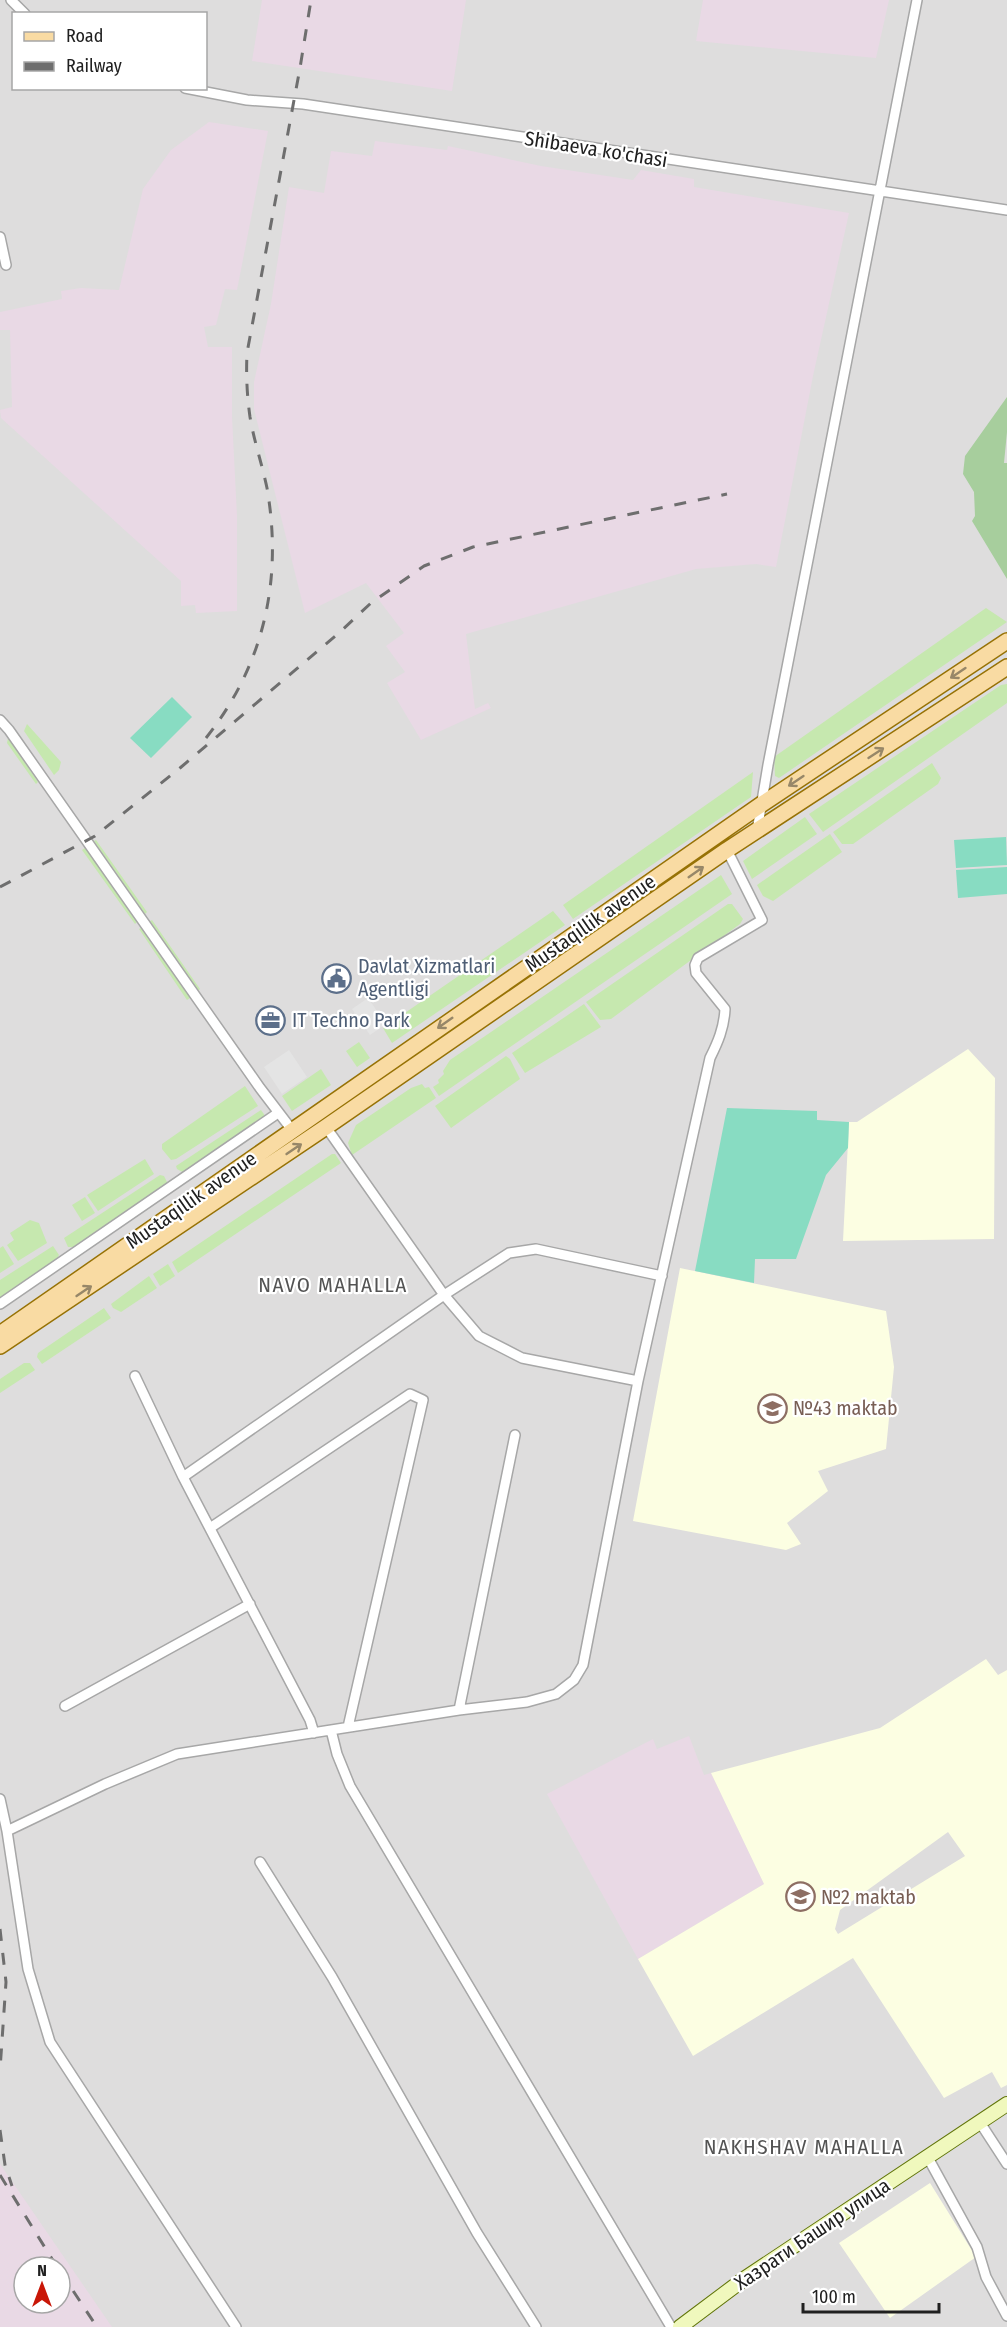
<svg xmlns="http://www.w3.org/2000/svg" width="1007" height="2327" viewBox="0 0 1007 2327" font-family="'Fira Sans Condensed',sans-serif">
	<rect width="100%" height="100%" fill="#f0eee7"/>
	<path fill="#dedddd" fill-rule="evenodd" d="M 0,0 L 1007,0 L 1007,2327 L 0,2327 ZM 14,14 L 206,14 L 206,88 L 14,88 ZM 24,2267 L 60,2267 L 60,2303 L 24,2303 Z"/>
	<path fill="#e9d9e5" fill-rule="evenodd" d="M 262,0 L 466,0 L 452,91 L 252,61 Z
		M 703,0 L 889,0 L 876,58 L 696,41 Z
		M 209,122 L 268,131 L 237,290 L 225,289 L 216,325 L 204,327 L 208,347 L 232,347 L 232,417 L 237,516 L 237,611 L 196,613 L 195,605 L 181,606 L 181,581 L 1,418 L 0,410 L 12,407 L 10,330 L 0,330 L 0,312 L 62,299 L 61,291 L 81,288 L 119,290 L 143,189 L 171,150 Z
		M 375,141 L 447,150 L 448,146 L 541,166 L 633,180 L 641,170 L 694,179 L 694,187 L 849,213 L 813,376 L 776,567 L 756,564 L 696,569 L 466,634 L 475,709 L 488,703 L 491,708 L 421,740 L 387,683 L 405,672 L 386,646 L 404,633 L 366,583 L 305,613 L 254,409 L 254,382 L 271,304 L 289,187 L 324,193 L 331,151 L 372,156 Z
		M 689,1736 L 704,1775 L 711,1773 L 764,1884 L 638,1959 L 547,1794 L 653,1739 L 657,1749 Z
		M 0,2164 L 112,2327 L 0,2327 ZM 24,2267 L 60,2267 L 60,2303 L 24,2303 Z"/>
	<path fill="#fcfee2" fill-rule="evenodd" d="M 968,1049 L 995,1078 L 994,1239 L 843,1241 L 849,1122 L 857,1122 Z
		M 680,1268 L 886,1311 L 894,1367 L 886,1449 L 818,1471 L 828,1491 L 787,1523 L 801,1544 L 786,1550 L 633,1521 Z
		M 986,1659 L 998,1675 L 1007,1670 L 1007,2085 L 1001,2088 L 992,2072 L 944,2098 L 853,1958 L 693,2056 L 638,1959 L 764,1884 L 711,1773 L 880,1728 ZM 948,1832 L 965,1856 L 838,1934 L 835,1929 L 840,1910 Z
		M 930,2183 L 976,2257 L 890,2318 L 839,2243 Z"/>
	<path fill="#c6e8af" d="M 986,608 L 1007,622 L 779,778 L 775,776 L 774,757 Z
		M 1007,684 L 1007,703 L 823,832 L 809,814 L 1001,685 Z
		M 27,724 L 61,762 L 59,770 L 54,775 L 24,731 Z
		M 8,738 L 38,782 L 36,784 L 7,743 Z
		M 932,763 L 941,778 L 938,784 L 853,844 L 842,844 L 833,832 Z
		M 753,772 L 751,797 L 573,919 L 563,905 Z
		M 805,817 L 817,834 L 752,879 L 743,861 Z
		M 830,834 L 842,852 L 773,901 L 763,896 L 757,885 Z
		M 96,840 L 147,912 L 145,914 L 94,841 Z
		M 85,848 L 137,922 L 135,924 L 82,850 Z
		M 721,875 L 732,894 L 439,1096 L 433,1087 L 439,1083 L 438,1080 L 444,1074 L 443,1071 L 450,1060 Z
		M 728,904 L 732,904 L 743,919 L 740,924 L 611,1019 L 600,1020 L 586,1002 Z
		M 553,911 L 565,925 L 392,1043 L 383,1028 Z
		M 152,920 L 200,989 L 198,991 L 150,921 Z
		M 141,928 L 190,998 L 187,1000 L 139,929 Z
		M 584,1004 L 601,1027 L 525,1073 L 512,1053 Z
		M 359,1042 L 370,1058 L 357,1067 L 346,1051 Z
		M 506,1056 L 510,1059 L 520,1079 L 451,1128 L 435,1106 Z
		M 321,1069 L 331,1085 L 292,1111 L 282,1096 Z
		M 422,1084 L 425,1088 L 429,1087 L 436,1098 L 352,1155 L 348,1143 L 356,1125 L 411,1088 Z
		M 245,1086 L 258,1106 L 176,1159 L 171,1160 L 162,1149 L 162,1144 Z
		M 261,1110 L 266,1117 L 184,1173 L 177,1169 L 176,1166 Z
		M 332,1154 L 335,1154 L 341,1163 L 178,1273 L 172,1262 Z
		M 145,1159 L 154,1174 L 98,1211 L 87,1195 Z
		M 160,1175 L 164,1176 L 168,1184 L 73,1247 L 68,1247 L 64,1238 Z
		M 85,1197 L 95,1213 L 82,1221 L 72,1205 Z
		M 30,1220 L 39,1223 L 47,1243 L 18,1261 L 7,1245 L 14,1240 L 10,1233 Z
		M 3,1246 L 14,1264 L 0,1273 L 0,1248 Z
		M 53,1246 L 59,1255 L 56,1260 L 0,1300 L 0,1280 Z
		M 168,1264 L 175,1276 L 160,1286 L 153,1274 Z
		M 149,1276 L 157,1288 L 121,1312 L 113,1308 L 111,1304 Z
		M 104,1308 L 111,1318 L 42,1364 L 37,1357 L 38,1353 Z
		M 24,1363 L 30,1363 L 35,1370 L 0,1393 L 0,1379 Z"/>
	<path fill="#a7ce9d" d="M 1007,397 L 1007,432 L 1004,463 L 1007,463 L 1007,579 L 972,521 L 975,516 L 974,492 L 963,474 L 965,456 Z"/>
	<path fill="#88dcc2" d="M 172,697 L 192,717 L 151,758 L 130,738 Z
		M 1006,837 L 1007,865 L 956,868 L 954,840 Z
		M 1007,867 L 1007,894 L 958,898 L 956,870 Z
		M 727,1108 L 817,1111 L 817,1120 L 849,1122 L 848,1148 L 826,1175 L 796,1259 L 755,1259 L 754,1283 L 695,1271 Z"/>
	<path fill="#e4e4e4" d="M 368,998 L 386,1024 L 370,1035 L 352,1009 Z
		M 289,1050 L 307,1077 L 282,1094 L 264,1067 Z"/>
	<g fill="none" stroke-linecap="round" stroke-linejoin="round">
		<defs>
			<path id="street" d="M 11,0 L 25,14
				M 185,88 L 247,100 L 303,104 L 1007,210
				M 0,237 L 6,265
				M 0,720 L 9,730 L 260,1088 L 292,1130
				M 757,831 L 768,765 L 917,0
				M 326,1127 L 444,1295 L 479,1336 L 522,1358 L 638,1381
				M 0,1304 L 278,1113
				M 135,1376 L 183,1477 L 310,1720 L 314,1733
				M 183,1477 L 444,1295 L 509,1253 L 536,1249 L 662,1276
				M 210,1528 L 410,1394 L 423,1400 L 348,1727
				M 65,1706 L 250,1604
				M 459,1710 L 515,1435
				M 331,1730 L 337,1754 L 350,1786 L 671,2327
				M 0,1799 L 7,1831 L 28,1969 L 50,2042 L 236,2327
				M 7,1831 L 105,1784 L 177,1754 L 459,1710 L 527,1702 L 556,1694 L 574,1680 L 583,1665 L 638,1381 L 710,1058 C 718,1042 724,1028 725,1009 L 696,973 L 695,965 L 698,958 L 762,920 L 727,850
				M 260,1862 L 332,1977 L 477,2233 L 536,2327
				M 979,2121 L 1007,2164
				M 927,2156 L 977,2247 L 986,2277 L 1007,2316"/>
			<path id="secondary" d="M 680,2327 L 744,2279 L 1007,2104"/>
			<path id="primary" d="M 0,1334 L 762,804 L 1007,641
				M 0,1346 L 326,1127 L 727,850 L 1007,667"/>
		</defs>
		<use href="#street" stroke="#a7a7a7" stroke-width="12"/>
		<use href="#secondary" stroke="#617509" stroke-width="16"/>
		<use href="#primary" stroke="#977205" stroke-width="18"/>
		<use href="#street" stroke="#fff" stroke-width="9"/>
		<use href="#secondary" stroke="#f0f8bd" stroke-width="14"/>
		<use href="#primary" stroke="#f9dba3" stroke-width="15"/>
		<path stroke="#6e6e6e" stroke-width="3" stroke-dasharray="12 12" stroke-linecap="butt" d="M 206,738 C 264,665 283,580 267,488 C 262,464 254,441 250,417 C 247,396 246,375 247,353 L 300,68 L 311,0
			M 0,887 L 95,836 L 180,768 L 340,632 L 371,603 L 424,566 L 473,547 L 727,494
			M 0,1929 L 6,1982 L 0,2070
			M 0,2130 L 5,2165 L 12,2186
			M 0,2175 L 57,2267
			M 60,2271 L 97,2327"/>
	</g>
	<defs><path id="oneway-shaft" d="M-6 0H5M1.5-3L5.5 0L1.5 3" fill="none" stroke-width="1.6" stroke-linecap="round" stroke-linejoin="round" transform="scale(1.5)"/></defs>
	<g stroke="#978768">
		<use href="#oneway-shaft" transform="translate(958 673) rotate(146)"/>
		<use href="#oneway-shaft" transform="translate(876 753) rotate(-33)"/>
		<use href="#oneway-shaft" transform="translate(796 781) rotate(146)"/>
		<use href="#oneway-shaft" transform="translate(696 872) rotate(-35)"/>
		<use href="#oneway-shaft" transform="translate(445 1023) rotate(145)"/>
		<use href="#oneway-shaft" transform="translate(294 1149) rotate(-34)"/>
		<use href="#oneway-shaft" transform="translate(84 1291) rotate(-34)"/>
	</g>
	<defs>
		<symbol id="civic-ring" viewBox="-11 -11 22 22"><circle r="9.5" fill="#fff" stroke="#5c6f8a" stroke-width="1.5"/><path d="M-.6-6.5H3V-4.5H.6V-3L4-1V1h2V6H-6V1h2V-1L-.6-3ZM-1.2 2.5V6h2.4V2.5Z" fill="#5c6f8a"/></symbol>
		<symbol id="office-ring" viewBox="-11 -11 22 22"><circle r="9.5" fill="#fff" stroke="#5c6f8a" stroke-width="1.5"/><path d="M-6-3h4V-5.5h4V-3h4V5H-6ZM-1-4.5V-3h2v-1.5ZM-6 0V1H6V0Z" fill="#5c6f8a"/></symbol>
		<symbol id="school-ring" viewBox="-11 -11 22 22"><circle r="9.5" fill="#fff" stroke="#8d6e63" stroke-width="1.5"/><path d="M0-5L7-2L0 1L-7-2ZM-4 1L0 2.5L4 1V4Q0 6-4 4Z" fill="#8d6e63"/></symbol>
	</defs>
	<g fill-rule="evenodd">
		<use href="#civic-ring" x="320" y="962" width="33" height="33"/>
		<use href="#office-ring" x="254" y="1004" width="33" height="33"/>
		<use href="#school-ring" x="756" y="1392" width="33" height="33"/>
		<use href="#school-ring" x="784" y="1880" width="33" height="33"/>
	</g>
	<g text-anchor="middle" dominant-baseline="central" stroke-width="4.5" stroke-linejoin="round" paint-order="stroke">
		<g font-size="20" fill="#202020" stroke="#fff">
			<text transform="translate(596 149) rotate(9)">Shibaeva ko'chasi</text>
			<text transform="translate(590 923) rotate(-35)">Mustaqillik avenue</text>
			<text transform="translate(191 1200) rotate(-35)">Mustaqillik avenue</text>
			<text transform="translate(812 2234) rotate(-34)">Хазрати Башир улица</text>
		</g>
		<g font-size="20" fill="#4e5e75" stroke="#fff" text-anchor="start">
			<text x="358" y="966">Davlat Xizmatlari<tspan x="358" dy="23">Agentligi</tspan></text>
			<text x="292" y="1020">IT Techno Park</text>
		</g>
		<g font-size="20" fill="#785e54" stroke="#fff" text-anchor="start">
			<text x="793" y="1408">№43 maktab</text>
			<text x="821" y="1897">№2 maktab</text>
		</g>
		<g font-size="21" letter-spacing="1.5" fill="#535353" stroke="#fff">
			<text x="333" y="1285">NAVO MAHALLA</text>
			<text x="804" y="2147">NAKHSHAV MAHALLA</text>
		</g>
	</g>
	<rect x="12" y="12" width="195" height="78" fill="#ffffff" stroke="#a6a6a6" stroke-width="1.5"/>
	<rect x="24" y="32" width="30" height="9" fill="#f9dba3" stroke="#a6a6a6" stroke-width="1.5"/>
	<text x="66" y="42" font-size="18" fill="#202020">Road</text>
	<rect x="24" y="62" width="30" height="9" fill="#6e6e6e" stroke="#a6a6a6" stroke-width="1.5"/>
	<text x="66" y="72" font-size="18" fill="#202020">Railway</text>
	<g transform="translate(42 2285)"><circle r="28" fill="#ffffff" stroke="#a6a6a6" stroke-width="1.5"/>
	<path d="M0-4.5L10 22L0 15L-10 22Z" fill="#c91607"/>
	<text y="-9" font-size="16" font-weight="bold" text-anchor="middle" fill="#202020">N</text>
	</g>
	<path d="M803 2303v9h136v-9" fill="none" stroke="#202020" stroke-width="3"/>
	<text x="812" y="2303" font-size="18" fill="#202020" stroke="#ffffff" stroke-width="4.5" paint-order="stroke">100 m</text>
</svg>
